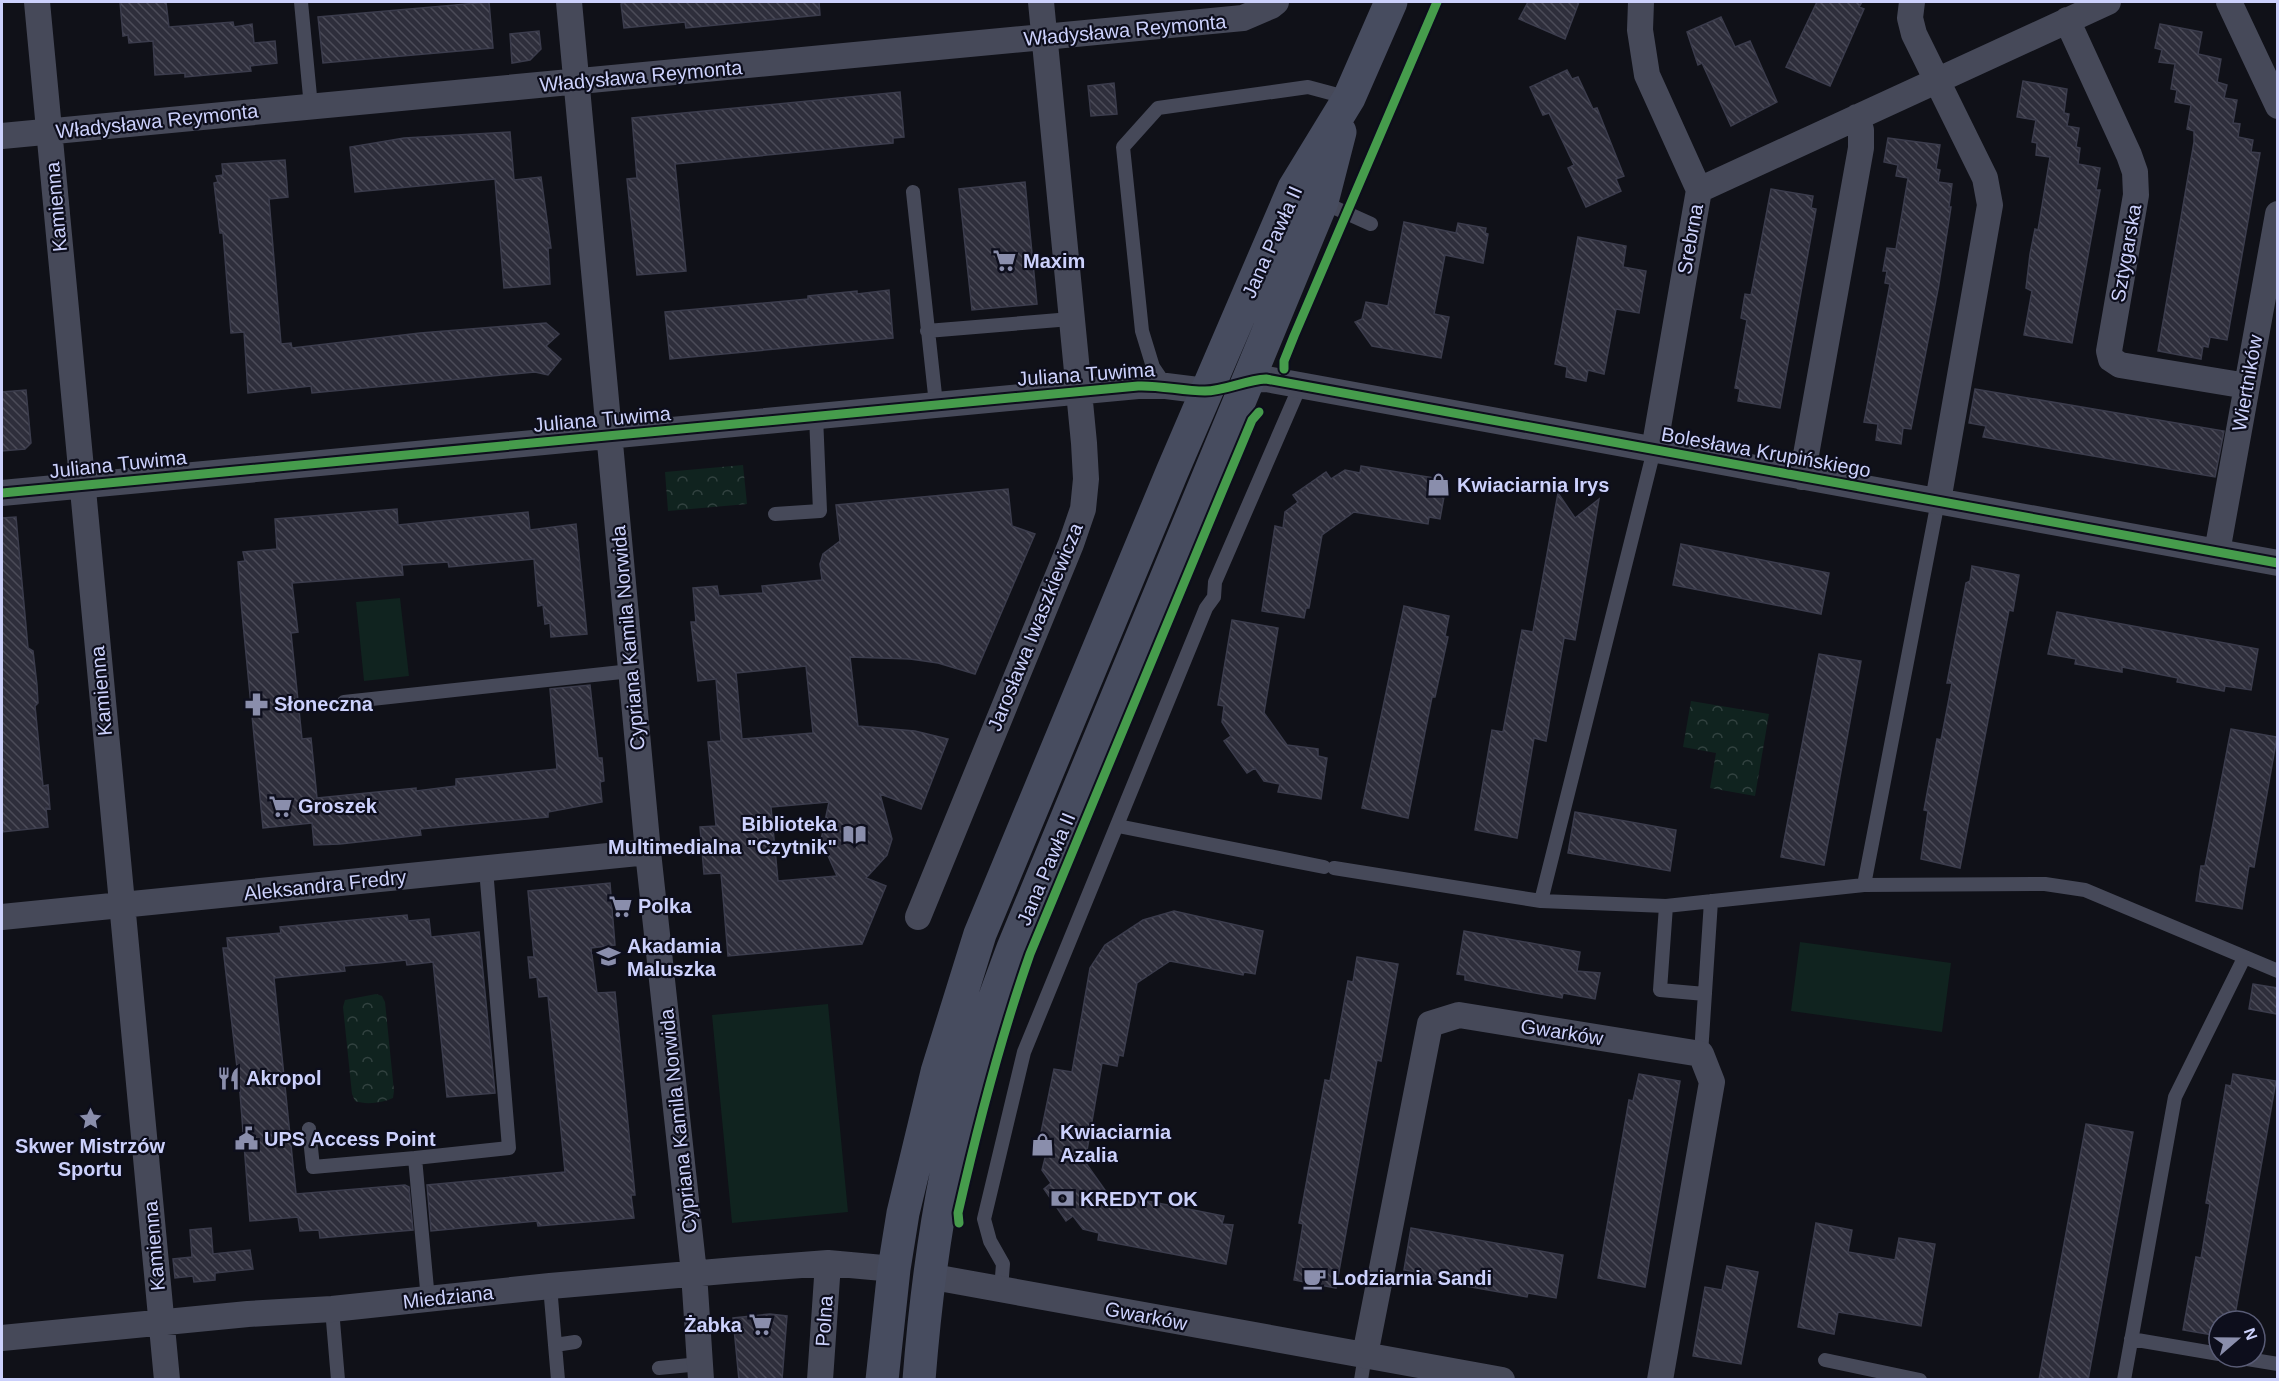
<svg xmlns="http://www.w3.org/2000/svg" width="2279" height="1381" viewBox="0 0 2279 1381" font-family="Arial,sans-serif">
	<defs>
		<pattern id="park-crowns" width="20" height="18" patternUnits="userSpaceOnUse" patternTransform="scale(1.5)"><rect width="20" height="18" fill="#10231f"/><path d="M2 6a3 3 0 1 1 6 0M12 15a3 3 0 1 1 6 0" fill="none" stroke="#324240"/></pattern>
		<pattern id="building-back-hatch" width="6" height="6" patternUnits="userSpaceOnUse" patternTransform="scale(1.5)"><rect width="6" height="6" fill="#2e2e3b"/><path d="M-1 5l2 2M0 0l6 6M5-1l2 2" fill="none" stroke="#4b4b58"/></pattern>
	</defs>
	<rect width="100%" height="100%" fill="#101118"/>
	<path fill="#10231f" d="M 400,598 L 409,676 L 364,681 L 356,602 Z
		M 1800,942 L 1951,963 L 1942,1032 L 1791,1011 Z
		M 828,1004 L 848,1212 L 732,1223 L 712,1015 Z"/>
	<path fill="url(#park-crowns)" d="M 743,465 L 747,504 L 668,511 L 665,472 Z
		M 1691,701 L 1769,714 L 1755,796 L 1710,788 L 1716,753 L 1683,747 Z
		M 376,994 L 382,996 L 385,1002 L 394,1091 L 393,1098 C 382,1103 366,1105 355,1101 L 352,1094 L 343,1007 L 345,1000 Z"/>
	<path fill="url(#building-back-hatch)" stroke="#3b3c4c" stroke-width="1.5" fill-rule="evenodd" d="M 120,2 L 166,2 L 169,27 L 233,22 L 234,27 L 252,24 L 254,43 L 275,41 L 277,63 L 250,66 L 251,71 L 185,77 L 185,73 L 155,75 L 153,41 L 129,43 L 128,35 L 123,36 Z
		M 489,2 L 493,48 L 323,63 L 318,17 Z
		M 626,2 L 819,2 L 820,15 L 686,28 L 685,22 L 624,28 L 621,4 Z
		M 1528,2 L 1579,2 L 1565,39 L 1519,19 Z
		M 1817,2 L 1862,2 L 1859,7 L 1864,9 L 1830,86 L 1786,67 Z
		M 1721,17 L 1735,47 L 1750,41 L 1777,102 L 1731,126 L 1702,63 L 1698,65 L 1687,32 Z
		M 2160,24 L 2202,32 L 2198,54 L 2221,59 L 2217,82 L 2227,85 L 2224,98 L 2237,100 L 2233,123 L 2240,124 L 2238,137 L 2253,140 L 2251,152 L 2260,153 L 2227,340 L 2210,337 L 2208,347 L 2203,346 L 2201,359 L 2158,351 L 2194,142 L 2194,131 L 2187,129 L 2191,105 L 2175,102 L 2177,90 L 2171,89 L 2175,64 L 2159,62 L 2162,50 L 2155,48 Z
		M 539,31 L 541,49 L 530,60 L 512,63 L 510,34 Z
		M 1567,70 L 1572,79 L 1578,77 L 1593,109 L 1597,108 L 1624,176 L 1616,179 L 1621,191 L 1586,207 L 1568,168 L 1574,165 L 1549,113 L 1543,115 L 1530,87 Z
		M 2023,81 L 2067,89 L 2064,113 L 2069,114 L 2067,126 L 2079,128 L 2076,147 L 2080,148 L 2078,164 L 2100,168 L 2096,190 L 2100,190 L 2072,343 L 2024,335 L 2032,291 L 2026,288 L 2030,254 L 2035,229 L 2038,230 L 2050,157 L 2036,155 L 2037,143 L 2032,142 L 2036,120 L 2017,117 Z
		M 1114,83 L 1117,114 L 1091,116 L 1088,86 Z
		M 900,92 L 904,137 L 893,138 L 893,143 L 675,164 L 686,271 L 637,275 L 627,179 L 637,178 L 632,118 Z
		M 510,132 L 514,180 L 541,177 L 551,248 L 548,248 L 550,284 L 504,288 L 495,179 L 355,192 L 350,147 L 404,138 Z
		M 1888,138 L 1940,145 L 1936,169 L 1940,170 L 1938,182 L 1952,184 L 1949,207 L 1951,207 L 1939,284 L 1911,429 L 1903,428 L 1901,444 L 1876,440 L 1878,424 L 1864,422 L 1890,284 L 1885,283 L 1887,271 L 1883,271 L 1887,248 L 1896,249 L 1908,178 L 1896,176 L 1898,165 L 1884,162 Z
		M 285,160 L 288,197 L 269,199 L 281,344 L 291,343 L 292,348 L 420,333 L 546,323 L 559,334 L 546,346 L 561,359 L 548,375 L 535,372 L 312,393 L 311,386 L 248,393 L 244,332 L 231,333 L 223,233 L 220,233 L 214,183 L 218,182 L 216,176 L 223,175 L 222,164 Z
		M 1025,182 L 1037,304 L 972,310 L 959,189 Z
		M 1771,189 L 1813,196 L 1811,208 L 1816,209 L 1780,408 L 1738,401 L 1740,389 L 1735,388 L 1747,320 L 1741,318 L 1745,294 L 1751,295 Z
		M 1404,222 L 1456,233 L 1458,223 L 1486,228 L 1485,233 L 1488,234 L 1483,263 L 1445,255 L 1434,314 L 1449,317 L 1441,358 L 1372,346 L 1355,322 L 1362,319 L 1366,302 L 1388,306 Z
		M 1578,237 L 1626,246 L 1623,267 L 1646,271 L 1639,313 L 1616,309 L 1604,374 L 1588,370 L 1586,381 L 1566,377 L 1567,367 L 1555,364 Z
		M 889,290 L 893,338 L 670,359 L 665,312 L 808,299 L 808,296 L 857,291 L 857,294 Z
		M 1975,389 L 2224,431 L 2215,477 L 1983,437 L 1986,426 L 1969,423 Z
		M 26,390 L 31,443 L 25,449 L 2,451 L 2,392 Z
		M 1361,466 L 1447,480 L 1440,519 L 1429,517 L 1428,524 L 1354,512 L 1322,535 L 1309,608 L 1306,608 L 1304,618 L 1262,611 L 1275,526 L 1283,528 L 1285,512 L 1298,502 L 1293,495 L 1326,472 L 1331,479 L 1345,470 L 1360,473 Z
		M 1008,489 L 1012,526 L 1035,534 L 975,674 L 938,663 L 910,659 L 850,657 L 858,726 L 915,731 L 948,739 L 921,809 L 880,794 L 892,839 L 887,855 L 866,878 L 886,886 L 862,944 L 728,956 L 721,873 L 704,874 L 700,827 L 716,826 L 708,742 L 721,741 L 716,679 L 698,681 L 691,622 L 696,622 L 693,588 L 717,586 L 719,596 L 763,593 L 762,586 L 822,580 L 820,564 L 823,554 L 840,541 L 836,505 ZM 806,666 L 813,733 L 742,739 L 736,673 ZM 829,802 L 821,840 L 837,876 L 778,881 L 771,807 Z
		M 1558,493 L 1575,518 L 1599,499 L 1575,640 L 1564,638 L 1546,741 L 1534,738 L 1517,838 L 1475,830 L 1492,730 L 1503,732 L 1522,630 L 1533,632 Z
		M 397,509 L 398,525 L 528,512 L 530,530 L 576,524 L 587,634 L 551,637 L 550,623 L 545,624 L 543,605 L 538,606 L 534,559 L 449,567 L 448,562 L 402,565 L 403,575 L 292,583 L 298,632 L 291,633 L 302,739 L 311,738 L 317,798 L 416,788 L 416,791 L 456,786 L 456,779 L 557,769 L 550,689 L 590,685 L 598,758 L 602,758 L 604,781 L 600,782 L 602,802 L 548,812 L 548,817 L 420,829 L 421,835 L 340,844 L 314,845 L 312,823 L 263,828 L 242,613 L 238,562 L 245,561 L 243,552 L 277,549 L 275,519 Z
		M 16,517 L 28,648 L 33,651 L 37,685 L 38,703 L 35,706 L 43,786 L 48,785 L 50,809 L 46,808 L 48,827 L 2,832 L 2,518 Z
		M 1681,544 L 1829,573 L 1821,614 L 1673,585 Z
		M 1972,566 L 2019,575 L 2013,611 L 2009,610 L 1960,868 L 1921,859 L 1928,811 L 1924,810 L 1937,739 L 1941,740 L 1952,683 L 1947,683 L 1966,583 L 1970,581 Z
		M 1404,606 L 1449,616 L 1445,636 L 1448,637 L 1435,697 L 1432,697 L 1408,818 L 1362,808 Z
		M 2057,612 L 2258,649 L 2251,690 L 2225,686 L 2224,691 L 2177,682 L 2178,678 L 2122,667 L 2122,672 L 2075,664 L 2076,659 L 2048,654 Z
		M 1232,620 L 1278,628 L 1264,713 L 1287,745 L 1318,749 L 1318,756 L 1327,758 L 1321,799 L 1278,792 L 1280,784 L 1264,781 L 1255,768 L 1247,773 L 1224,741 L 1231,736 L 1222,722 L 1224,706 L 1218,705 Z
		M 1819,654 L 1861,661 L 1824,865 L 1781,857 Z
		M 2231,729 L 2277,737 L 2254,867 L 2249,866 L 2242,909 L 2196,901 L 2201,866 L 2205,866 Z
		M 1575,812 L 1676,830 L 1670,871 L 1568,853 Z
		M 610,883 L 615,945 L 591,948 L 597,993 L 615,992 L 635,1195 L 631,1195 L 634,1218 L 538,1226 L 537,1221 L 431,1231 L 427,1185 L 565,1172 L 548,996 L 539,997 L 537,977 L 530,978 L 528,957 L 534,957 L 528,891 Z
		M 1174,911 L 1263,931 L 1255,974 L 1244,972 L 1243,975 L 1170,961 L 1137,983 L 1123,1056 L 1119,1055 L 1117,1066 L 1102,1063 L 1085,1162 L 1107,1193 L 1224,1216 L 1222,1224 L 1233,1225 L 1226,1264 L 1098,1240 L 1099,1233 L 1083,1229 L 1073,1216 L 1066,1221 L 1044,1189 L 1051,1183 L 1042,1170 L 1046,1154 L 1037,1152 L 1054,1069 L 1072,1072 L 1090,968 L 1105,945 L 1143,920 Z
		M 407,915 L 408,921 L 429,919 L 431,937 L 479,932 L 495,1093 L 447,1097 L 433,962 L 407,965 L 406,960 L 378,963 L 344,966 L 345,971 L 274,978 L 296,1194 L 405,1185 L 409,1187 L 413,1230 L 320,1238 L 319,1230 L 300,1231 L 298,1217 L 250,1221 L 240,1093 L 223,948 L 228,948 L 227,938 L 281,933 L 280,927 Z
		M 1464,931 L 1580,952 L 1577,971 L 1600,973 L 1595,999 L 1563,993 L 1562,998 L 1465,980 L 1465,975 L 1457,974 Z
		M 1357,957 L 1398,964 L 1381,1061 L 1377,1060 L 1336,1288 L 1294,1280 L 1303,1224 L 1299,1223 L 1325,1080 L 1330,1081 L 1348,981 L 1353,982 Z
		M 2253,984 L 2277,988 L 2277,1014 L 2249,1009 Z
		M 1639,1074 L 1680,1081 L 1645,1287 L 1598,1278 L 1629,1100 L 1633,1101 Z
		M 2233,1074 L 2276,1081 L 2234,1321 L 2219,1321 L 2219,1336 L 2183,1330 L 2196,1257 L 2201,1258 L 2210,1204 L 2206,1203 L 2226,1085 L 2231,1086 Z
		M 2086,1124 L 2133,1132 L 2088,1380 L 2039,1380 Z
		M 1816,1223 L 1852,1230 L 1848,1252 L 1895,1260 L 1899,1238 L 1935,1244 L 1921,1326 L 1838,1312 L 1834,1334 L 1798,1327 Z
		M 211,1228 L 213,1254 L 250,1250 L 253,1269 L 215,1273 L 215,1280 L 194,1282 L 193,1276 L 175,1278 L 173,1259 L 192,1257 L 190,1230 Z
		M 1411,1228 L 1563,1255 L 1556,1298 L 1528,1293 L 1527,1297 L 1431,1280 L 1432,1275 L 1404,1270 Z
		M 1727,1266 L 1758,1272 L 1741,1364 L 1693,1356 L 1705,1287 L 1722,1290 Z
		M 770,1314 L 787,1316 L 782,1380 L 739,1380 L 733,1318 Z"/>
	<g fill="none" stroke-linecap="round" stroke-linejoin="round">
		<path stroke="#464959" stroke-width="14" d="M 301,2 L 311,107
			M 913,192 L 936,404
			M 1322,202 L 1371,224
			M 927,331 L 1071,319
			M 1166,386 L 1153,367 L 1142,331 L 1123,147 L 1158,108 L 1308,87 L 1349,98
			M 775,514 L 820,511 L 816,416
			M 344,702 L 631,671
			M 1123,827 L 1324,867
			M 1334,868 L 1541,901 L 1666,906 L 1864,885 L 2045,884 L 2085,890 L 2278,971
			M 1864,885 L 1938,501
			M 1541,901 L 1654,450
			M 1666,906 L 1660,990 L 1705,994
			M 1701,1054 L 1711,901
			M 309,1129 L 313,1167 L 415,1158 L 428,1300
			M 415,1158 L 509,1148 L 486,869
			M 550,1286 L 558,1380
			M 1001,1289 L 1003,1264 L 990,1241 L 984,1219 L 1024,1052 L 1206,608 L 1214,597 L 1215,582 L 1300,386
			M 332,1309 L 338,1380
			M 2131,1339 L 2219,1354
			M 555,1345 L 575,1342
			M 2235,1357 L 2278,1364
			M 1825,1360 L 1920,1380
			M 659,1368 L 700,1364
			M 1361,1380 L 1365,1355
			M 2124,1380 L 2175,1097 L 2244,958"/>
		<path stroke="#464959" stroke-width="26" d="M 37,2 L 167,1380
			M 569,2 L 648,852 L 694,1273 L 701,1380
			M 1641,2 L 1640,30 L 1647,75 L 1699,190 L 1654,450
			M 1912,2 L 1910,18 L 1914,34 L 1985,178 L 1990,205 L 1938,501
			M 2229,2 L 2278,106
			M 2067,20 L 2129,155 L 2135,172 L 2136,195 L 2109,351 L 2111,359 L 2120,365 L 2247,386
			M 2,136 L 1243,18 L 1271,6 L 1276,2
			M 1699,190 L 2108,2
			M 1248,380 L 1266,379 L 2278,563
			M 1802,477 L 1861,148 L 1861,130 L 1857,117
			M 2,493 L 1138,386 L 1166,386 L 1206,391
			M 2217,552 L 2278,214
			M 2,917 L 648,852
			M 918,917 L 1071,544 L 1083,509 L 1086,479 L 1084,443 L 1041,2
			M 928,1276 L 1502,1380
			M 2,1338 L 248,1314 L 332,1309 L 550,1286 L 736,1270 L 828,1263 L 894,1269
			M 1365,1355 L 1430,1024 L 1459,1015 L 1701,1054 L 1712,1082 L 1660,1380
			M 820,1380 L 828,1263"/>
		<path stroke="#474c5f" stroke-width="33" d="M 882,1380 L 894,1269 L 903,1213 L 937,1072 L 980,934 L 1172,472 L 1294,188 L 1349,98 L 1391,2
			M 919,1380 C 927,1277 941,1177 969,1078 C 981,1034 997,991 1013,948 L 1322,202 L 1340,132"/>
		<defs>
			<path id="cycleway" d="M 1284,369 L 1284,361 L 1294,336 L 1437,2
				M 2,493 L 1138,386 C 1160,385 1182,391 1205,391 C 1225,391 1245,380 1266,379 L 2278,563
				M 959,1223 L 958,1213 C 978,1125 1000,1039 1030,954 L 1221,494 L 1252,420 L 1259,412"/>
		</defs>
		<use href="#cycleway" stroke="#0d0e1c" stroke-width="13"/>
		<use href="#cycleway" stroke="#469c4c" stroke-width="9"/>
	</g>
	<defs>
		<symbol id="supermarket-bare" viewBox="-9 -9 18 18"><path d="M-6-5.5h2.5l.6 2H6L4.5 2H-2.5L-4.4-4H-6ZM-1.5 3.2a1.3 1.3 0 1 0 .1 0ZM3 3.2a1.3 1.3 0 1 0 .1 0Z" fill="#8a8eac" stroke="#0d0e1c" stroke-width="2.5" paint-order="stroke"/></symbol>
		<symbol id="shop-bare" viewBox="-9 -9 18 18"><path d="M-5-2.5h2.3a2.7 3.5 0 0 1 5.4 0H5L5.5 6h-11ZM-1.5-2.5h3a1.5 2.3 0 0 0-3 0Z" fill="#8a8eac" stroke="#0d0e1c" stroke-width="2.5" paint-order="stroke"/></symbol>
		<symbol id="pharmacy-bare" viewBox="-9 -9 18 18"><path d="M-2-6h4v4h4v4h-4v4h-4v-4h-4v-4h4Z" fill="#8a8eac" stroke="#0d0e1c" stroke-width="2.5" paint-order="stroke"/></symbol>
		<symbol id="library-bare" viewBox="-9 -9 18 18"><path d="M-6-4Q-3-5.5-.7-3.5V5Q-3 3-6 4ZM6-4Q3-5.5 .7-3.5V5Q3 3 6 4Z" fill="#8a8eac" stroke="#0d0e1c" stroke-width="2.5" paint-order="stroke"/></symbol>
		<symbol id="school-bare" viewBox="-9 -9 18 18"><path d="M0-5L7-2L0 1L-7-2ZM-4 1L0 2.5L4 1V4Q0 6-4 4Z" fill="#8a8eac" stroke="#0d0e1c" stroke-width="2.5" paint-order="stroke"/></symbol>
		<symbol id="restaurant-bare" viewBox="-9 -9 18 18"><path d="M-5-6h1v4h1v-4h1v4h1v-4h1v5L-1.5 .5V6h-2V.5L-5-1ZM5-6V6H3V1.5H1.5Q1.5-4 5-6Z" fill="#8a8eac" stroke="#0d0e1c" stroke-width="2.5" paint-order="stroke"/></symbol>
		<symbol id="sight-bare" viewBox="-9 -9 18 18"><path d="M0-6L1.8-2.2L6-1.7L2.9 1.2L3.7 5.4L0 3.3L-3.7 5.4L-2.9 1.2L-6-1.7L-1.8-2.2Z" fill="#8a8eac" stroke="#0d0e1c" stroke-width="2.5" paint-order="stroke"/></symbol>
		<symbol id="civic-bare" viewBox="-9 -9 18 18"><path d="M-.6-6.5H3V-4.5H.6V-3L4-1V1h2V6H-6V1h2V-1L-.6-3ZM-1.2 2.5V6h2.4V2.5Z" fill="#8a8eac" stroke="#0d0e1c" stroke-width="2.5" paint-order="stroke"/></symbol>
		<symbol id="bank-bare" viewBox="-9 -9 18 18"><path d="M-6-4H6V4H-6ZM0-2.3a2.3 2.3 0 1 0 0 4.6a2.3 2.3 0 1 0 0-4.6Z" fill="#8a8eac" stroke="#0d0e1c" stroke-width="2.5" paint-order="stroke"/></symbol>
		<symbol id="cafe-bare" viewBox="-9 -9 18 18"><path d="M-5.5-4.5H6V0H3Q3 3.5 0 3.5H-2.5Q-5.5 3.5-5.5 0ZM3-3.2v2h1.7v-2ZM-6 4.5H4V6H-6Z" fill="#8a8eac" stroke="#0d0e1c" stroke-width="2.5" paint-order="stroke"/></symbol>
	</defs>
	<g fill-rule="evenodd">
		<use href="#supermarket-bare" x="988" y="244" width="33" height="33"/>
		<use href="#shop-bare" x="1422" y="468" width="33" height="33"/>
		<use href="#pharmacy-bare" x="240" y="688" width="33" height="33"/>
		<use href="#supermarket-bare" x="264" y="790" width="33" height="33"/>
		<use href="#library-bare" x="838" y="818" width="33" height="33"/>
		<use href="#supermarket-bare" x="604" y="890" width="33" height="33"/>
		<use href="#school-bare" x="592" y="940" width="33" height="33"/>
		<use href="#restaurant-bare" x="212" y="1062" width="33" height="33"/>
		<use href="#sight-bare" x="74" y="1102" width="33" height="33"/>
		<use href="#civic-bare" x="230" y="1122" width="33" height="33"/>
		<use href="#shop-bare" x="1026" y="1128" width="33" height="33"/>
		<use href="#bank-bare" x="1046" y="1182" width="33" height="33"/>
		<use href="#cafe-bare" x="1298" y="1262" width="33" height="33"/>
		<use href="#supermarket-bare" x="744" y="1308" width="33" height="33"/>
	</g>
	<g text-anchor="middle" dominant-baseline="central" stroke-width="4.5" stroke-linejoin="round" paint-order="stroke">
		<g font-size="20" fill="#ccd1fc" stroke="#0d0e1c">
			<text transform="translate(1125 30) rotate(-5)">Władysława Reymonta</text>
			<text transform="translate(641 76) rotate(-5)">Władysława Reymonta</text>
			<text transform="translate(157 121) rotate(-6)">Władysława Reymonta</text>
			<text transform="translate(56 207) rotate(-95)">Kamienna</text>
			<text transform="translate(1690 239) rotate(-80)">Srebrna</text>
			<text transform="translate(1272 242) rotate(-66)">Jana Pawła II</text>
			<text transform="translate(2126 253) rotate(-80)">Sztygarska</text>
			<text transform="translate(1086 374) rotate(-4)">Juliana Tuwima</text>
			<text transform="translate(2247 383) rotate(-80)">Wiertników</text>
			<text transform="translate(602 419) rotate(-5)">Juliana Tuwima</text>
			<text transform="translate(1766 452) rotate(10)">Bolesława Krupińskiego</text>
			<text transform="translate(118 464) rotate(-6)">Juliana Tuwima</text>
			<text transform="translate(1035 627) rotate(-68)">Jarosława Iwaszkiewicza</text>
			<text transform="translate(628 638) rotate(-95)">Cypriana Kamila Norwida</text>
			<text transform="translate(101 691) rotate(-95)">Kamienna</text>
			<text transform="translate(1046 869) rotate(-67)">Jana Pawła II</text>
			<text transform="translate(325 885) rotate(-6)">Aleksandra Fredry</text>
			<text transform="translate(1562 1032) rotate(9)">Gwarków</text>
			<text transform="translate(678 1121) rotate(-96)">Cypriana Kamila Norwida</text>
			<text transform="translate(154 1246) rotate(-95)">Kamienna</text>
			<text transform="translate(448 1297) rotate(-6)">Miedziana</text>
			<text transform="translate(1146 1316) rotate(11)">Gwarków</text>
			<text transform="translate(824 1321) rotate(-86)">Polna</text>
		</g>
		<g font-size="20" font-weight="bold" fill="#ccd1fc" stroke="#0d0e1c" text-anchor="start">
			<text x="1023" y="261">Maxim</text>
			<text x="1457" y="485">Kwiaciarnia Irys</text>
			<text x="274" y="704">Słoneczna</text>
			<text x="298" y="806">Groszek</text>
			<text x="837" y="824" text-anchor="end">Biblioteka<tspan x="837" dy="23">Multimedialna "Czytnik"</tspan></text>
			<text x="638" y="906">Polka</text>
			<text x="627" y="946">Akadamia<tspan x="627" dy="23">Maluszka</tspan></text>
			<text x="246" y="1078">Akropol</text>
			<text x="1060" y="1132">Kwiaciarnia<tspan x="1060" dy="23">Azalia</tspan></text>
			<text x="264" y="1139">UPS Access Point</text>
			<text x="90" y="1146" text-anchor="middle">Skwer Mistrzów<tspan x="90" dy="23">Sportu</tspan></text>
			<text x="1080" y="1199">KREDYT OK</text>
			<text x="1332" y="1278">Lodziarnia Sandi</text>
			<text x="742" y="1325" text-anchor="end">Żabka</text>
		</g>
	</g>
	<rect width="2279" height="1381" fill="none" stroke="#ccd1fc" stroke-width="6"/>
	<g transform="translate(2237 1339) rotate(70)"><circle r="28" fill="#0d0e1c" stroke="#595c76" stroke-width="1.5"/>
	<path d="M0-4.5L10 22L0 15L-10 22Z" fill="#8a8eac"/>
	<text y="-9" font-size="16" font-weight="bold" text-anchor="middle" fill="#ccd1fc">N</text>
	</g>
</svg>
